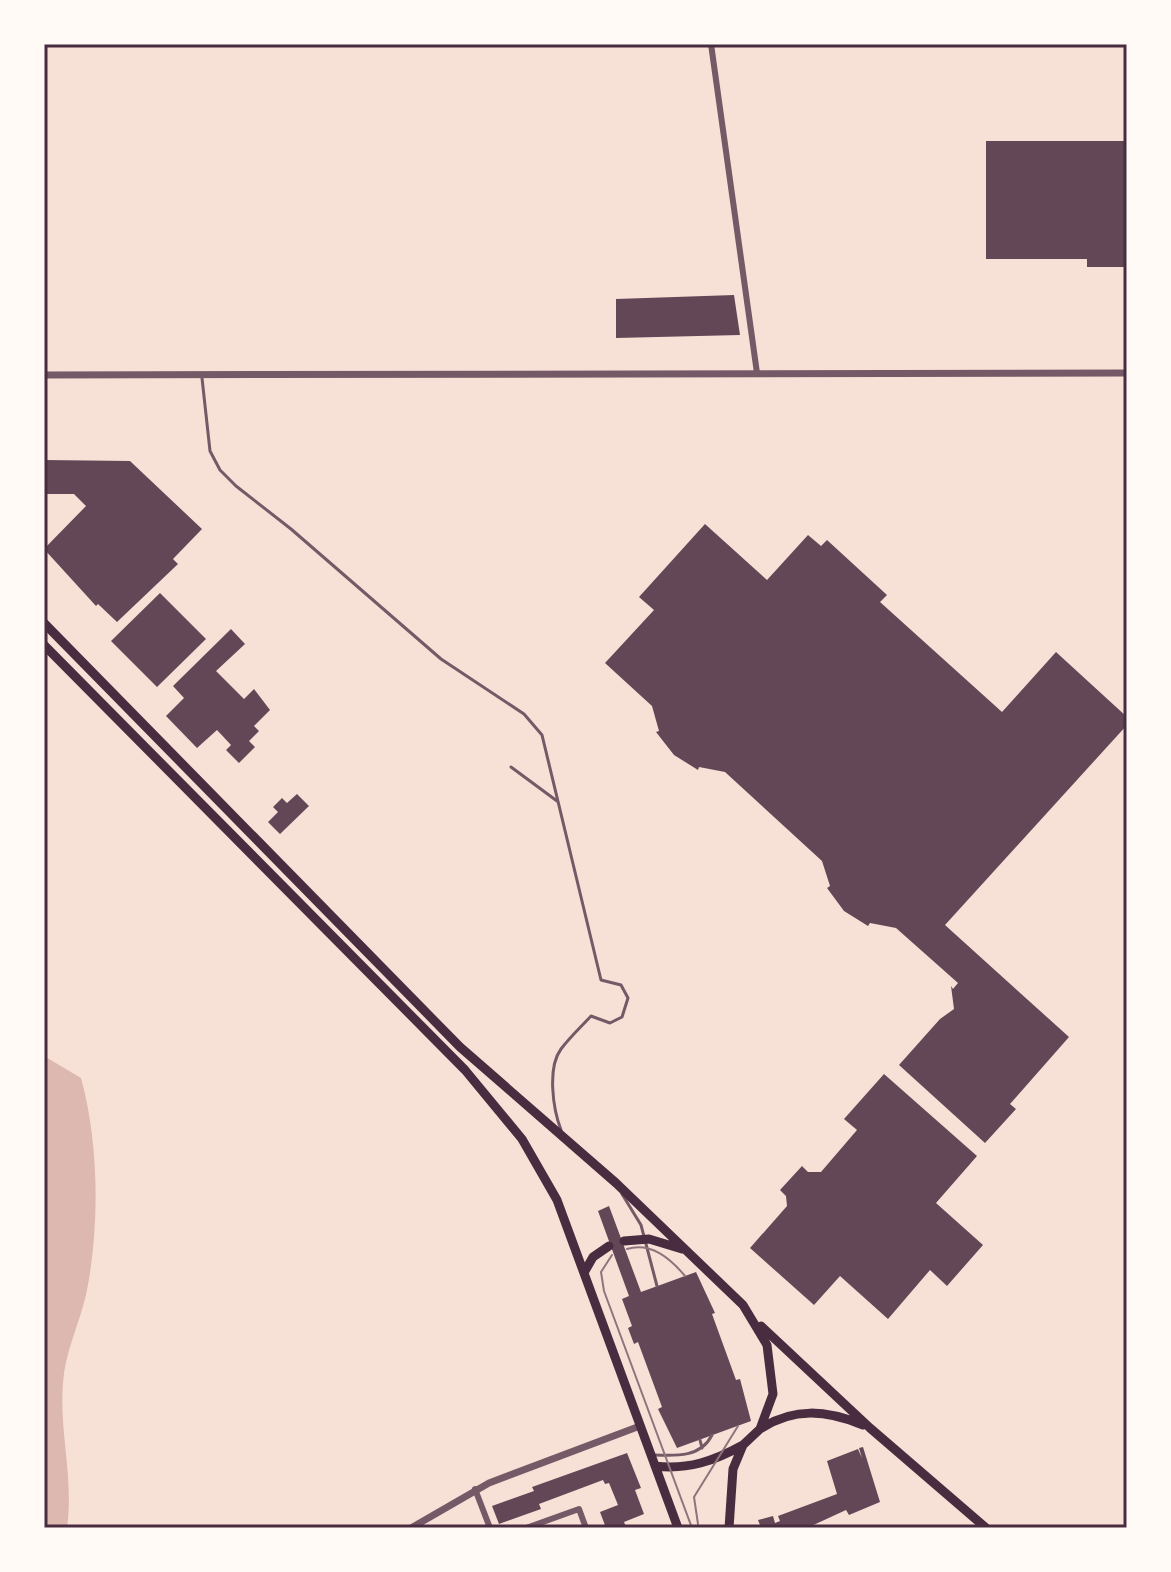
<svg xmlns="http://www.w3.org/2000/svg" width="1171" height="1572" viewBox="0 0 1171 1572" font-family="'PT Sans',sans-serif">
	<rect width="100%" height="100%" fill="#f7e1d7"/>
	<path fill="#dcb8b0" d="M 44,1056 L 81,1078 C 99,1143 100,1228 86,1295 C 79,1325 65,1352 63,1383 C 59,1432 74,1478 67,1528 L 44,1528 Z"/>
	<path fill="#644757" d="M 986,141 L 1127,141 L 1127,267 L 1087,267 L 1087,259 L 986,259 Z
		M 734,295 L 740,335 L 616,338 L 616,299 Z
		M 44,460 L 130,461 L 202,529 L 173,559 L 178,564 L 117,622 L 98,604 L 96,606 L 44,549 L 86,506 L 74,494 L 44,494 Z
		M 705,524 L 767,580 L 808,535 L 821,546 L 827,540 L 887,595 L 880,602 L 1002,712 L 1056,652 L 1127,717 L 1127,725 L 945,925 L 1069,1037 L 1010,1104 L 1016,1109 L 985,1143 L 899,1065 L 940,1019 L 954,1009 L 951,986 L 953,989 L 958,983 L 896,928 L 870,923 L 868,926 L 844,911 L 827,888 L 830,886 L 822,861 L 725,772 L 699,767 L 698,770 L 674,755 L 656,732 L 659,731 L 652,706 L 605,663 L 654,610 L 639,597 Z
		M 160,593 L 206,639 L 157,687 L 111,641 Z
		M 231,629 L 245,644 L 216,671 L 244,699 L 254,689 L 270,710 L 254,726 L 259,731 L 249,741 L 255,747 L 239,763 L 226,750 L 231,745 L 217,730 L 197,748 L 166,716 L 184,698 L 173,686 Z
		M 297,794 L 309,806 L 280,834 L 268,822 L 278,812 L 273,807 L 282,798 L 287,803 Z
		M 884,1074 L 977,1156 L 936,1203 L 983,1245 L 947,1286 L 930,1270 L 888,1319 L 840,1276 L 814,1305 L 750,1248 L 787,1206 L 786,1196 L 780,1190 L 802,1166 L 808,1172 L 821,1172 L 857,1130 L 844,1119 Z
		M 609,1206 L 641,1292 L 696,1272 L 715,1313 L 712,1314 L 736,1380 L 740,1379 L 751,1421 L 677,1448 L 658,1409 L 662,1407 L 638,1342 L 634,1344 L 628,1328 L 632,1326 L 622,1299 L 629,1296 L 598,1211 Z
		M 863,1447 L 880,1502 L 849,1515 L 846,1510 L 807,1528 L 763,1528 L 760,1525 L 758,1520 L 773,1516 L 775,1523 L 780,1521 L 778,1516 L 837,1494 L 827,1461 L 858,1449 L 862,1458 L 859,1448 Z
		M 627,1453 L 641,1488 L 635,1490 L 644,1514 L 624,1522 L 626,1527 L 606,1528 L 600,1512 L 618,1505 L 609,1483 L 605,1484 L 603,1480 L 539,1504 L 541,1509 L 499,1524 L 492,1506 L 534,1491 L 532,1487 Z"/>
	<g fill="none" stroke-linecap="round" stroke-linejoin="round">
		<path stroke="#755966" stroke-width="3" d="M 202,378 L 210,451 L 220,470 L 236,486 L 291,529 L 441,659 L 524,714 L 542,735 L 601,980 L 621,985 L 628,998 L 622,1017 L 610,1023 L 591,1016 C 581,1027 570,1037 561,1049 C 547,1068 553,1109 561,1130
			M 511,767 L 557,801
			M 622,1194 L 641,1225 L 657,1286
			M 700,1440 L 702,1448
			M 655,1455 C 677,1456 701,1457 712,1435"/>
		<path stroke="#755966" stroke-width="6" d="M 711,44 L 757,373
			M 475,1489 L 490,1528
			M 526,1528 L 579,1509 L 586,1528"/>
		<path stroke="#755966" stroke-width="7" d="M 44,375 L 1127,373
			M 411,1528 L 489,1483 L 640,1426"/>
		<path stroke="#4a2c40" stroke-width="9" d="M 44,623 L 460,1047 L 616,1183 L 743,1305 L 767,1345 L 773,1394 L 760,1429 L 743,1445 L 733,1469 L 729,1528
			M 44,645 L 465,1070 L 522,1139 L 557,1200 L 678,1528
			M 624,1241 L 649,1239 L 682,1249
			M 585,1271 L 593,1257 L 609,1246
			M 761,1326 L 870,1428 L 986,1528
			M 760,1429 C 794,1407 826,1410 863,1425
			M 655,1466 C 688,1470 714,1461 743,1445"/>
		<path stroke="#8f747c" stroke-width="2" d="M 627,1249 C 651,1242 670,1258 685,1276
			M 612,1255 L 601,1272 L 604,1291 L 692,1528
			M 698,1524 L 694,1497 L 738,1426"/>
	</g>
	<rect width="1171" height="1572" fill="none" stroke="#fffaf5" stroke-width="92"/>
	<rect x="46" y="46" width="1079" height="1480" fill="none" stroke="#4a2c40" stroke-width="3"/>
</svg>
